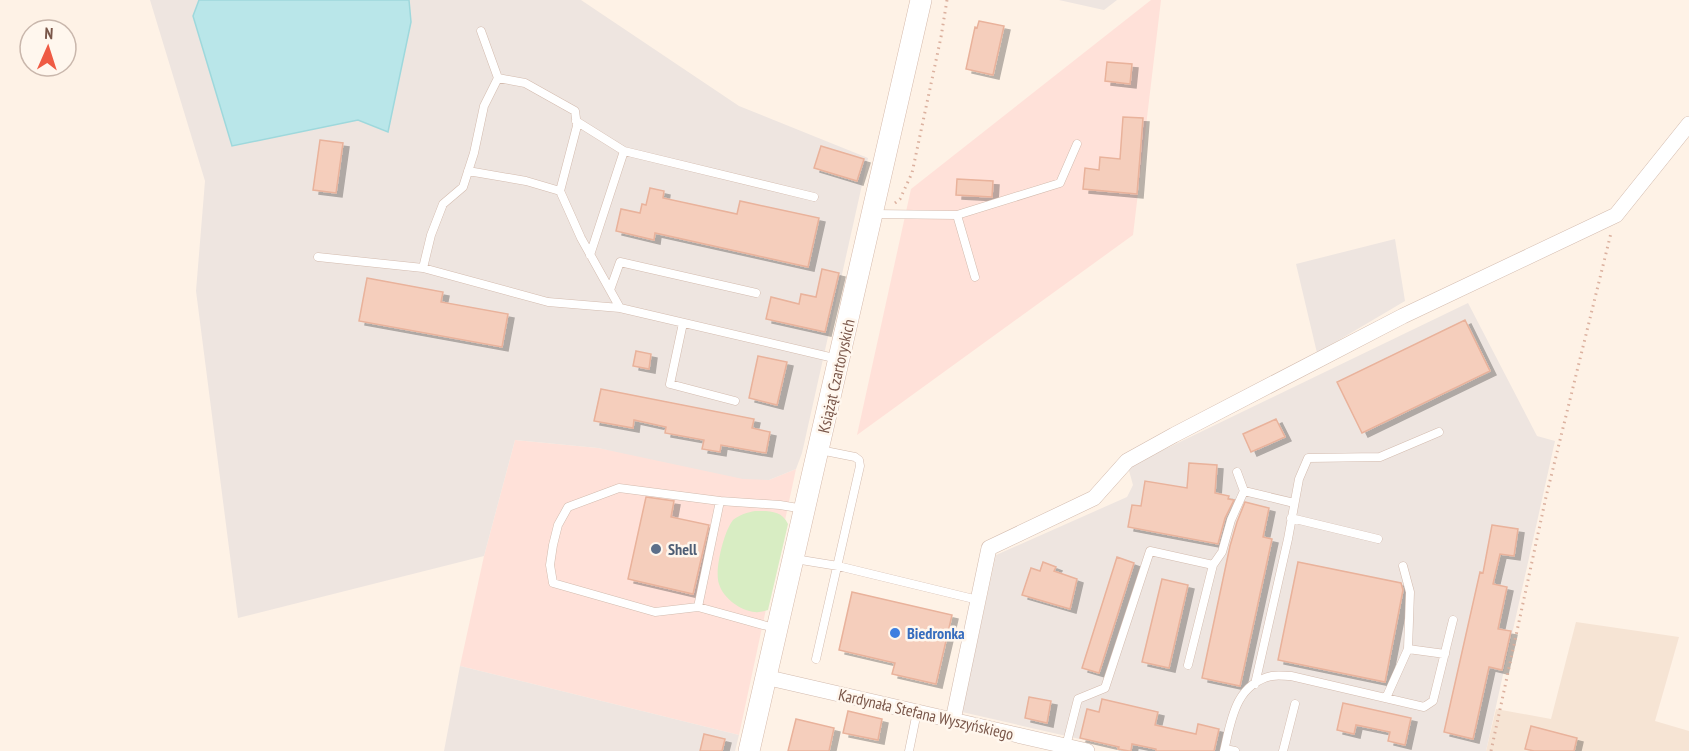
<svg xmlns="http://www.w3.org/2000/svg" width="1689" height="751" viewBox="0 0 1689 751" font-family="'PT Sans Narrow',sans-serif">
	<defs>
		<filter id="shadow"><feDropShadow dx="6" dy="4" stdDeviation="0" flood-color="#0004"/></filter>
	</defs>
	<rect width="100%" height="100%" fill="#fef2e6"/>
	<path fill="#f6e4d4" d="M 1576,622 L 1679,637 L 1655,721 L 1689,731 L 1689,751 L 1486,751 L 1496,709 L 1551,719 Z"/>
	<path fill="#ffe1d9" d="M 1151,0 L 1161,0 L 1133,235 L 857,435 L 911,189 Z
		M 515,440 L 598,448 L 769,480 L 796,469 L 739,735 L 460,666 L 484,556 Z"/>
	<path fill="#eee5e0" d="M 150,0 L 581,0 L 739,106 L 868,158 L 802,453 L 796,469 L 769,480 L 743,479 L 598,448 L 515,440 L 484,556 L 238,618 L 196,291 L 205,181 Z
		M 1059,0 L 1117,0 L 1104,10 Z
		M 1395,239 L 1405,301 L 1317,353 L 1296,264 Z
		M 1468,303 L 1537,436 L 1555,441 L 1486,751 L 1132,751 L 962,712 L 996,555 L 1127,497 L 1133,485 L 1128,467 Z
		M 460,666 L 739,735 L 735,751 L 444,751 Z"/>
	<path fill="#d8edc3" d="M 755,511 C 768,511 782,510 788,524 L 768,610 C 764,611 759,613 755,612 C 741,611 723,598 719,584 C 714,571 724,531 733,520 C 739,515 748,512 755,511 Z"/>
	<path fill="#b9e6e9" stroke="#9ed8dc" stroke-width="1.5" d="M 199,0 L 409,0 L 411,22 L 388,132 L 358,120 L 232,146 L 193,16 Z"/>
	<path fill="#f5cebc" stroke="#e9b29b" stroke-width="1.5" filter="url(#shadow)" d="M 979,21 L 1004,26 L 993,75 L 966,69 L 975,27 L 977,28 Z
		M 1107,62 L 1132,64 L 1130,84 L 1105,81 Z
		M 1123,117 L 1143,118 L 1137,194 L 1083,189 L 1085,168 L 1099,170 L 1100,157 L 1120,159 Z
		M 320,140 L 343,143 L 336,193 L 313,190 Z
		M 821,146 L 864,159 L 857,181 L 814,168 Z
		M 957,179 L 993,181 L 992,197 L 956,195 Z
		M 650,188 L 664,191 L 663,198 L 737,214 L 740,201 L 819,218 L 808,267 L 655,233 L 654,240 L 616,231 L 621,209 L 640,213 L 642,204 L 646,205 Z
		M 822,269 L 839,273 L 825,332 L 766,319 L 771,297 L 799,304 L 801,294 L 816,297 Z
		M 367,278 L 443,292 L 441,302 L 508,314 L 502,347 L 359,321 Z
		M 1465,320 L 1490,371 L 1362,433 L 1337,382 Z
		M 636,351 L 651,354 L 649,369 L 633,366 Z
		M 758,356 L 787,362 L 777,405 L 749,398 Z
		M 601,389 L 754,419 L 752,428 L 770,432 L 766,453 L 721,445 L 720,452 L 702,449 L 704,440 L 665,433 L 666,427 L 634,420 L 633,428 L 594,421 Z
		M 1276,419 L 1285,437 L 1251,452 L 1243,434 Z
		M 1189,463 L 1217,465 L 1215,493 L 1229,496 L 1228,499 L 1234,500 L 1225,518 L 1218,544 L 1128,527 L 1132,505 L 1141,506 L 1145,481 L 1187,488 Z
		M 646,497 L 674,501 L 671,517 L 709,525 L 693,594 L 628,579 Z
		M 1245,502 L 1269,508 L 1263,537 L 1272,539 L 1240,686 L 1202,678 L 1230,546 L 1237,522 Z
		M 1492,525 L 1518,529 L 1514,556 L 1500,554 L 1493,584 L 1507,587 L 1498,629 L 1511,631 L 1502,670 L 1489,667 L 1473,739 L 1444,732 L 1480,572 L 1483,573 Z
		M 1117,557 L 1134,563 L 1099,673 L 1082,668 Z
		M 1043,562 L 1056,567 L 1054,571 L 1077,579 L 1070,609 L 1022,595 L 1031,568 L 1040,571 Z
		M 1298,562 L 1401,583 L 1403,590 L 1385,682 L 1278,660 Z
		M 1162,579 L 1188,585 L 1169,668 L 1142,662 Z
		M 852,592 L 952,615 L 936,684 L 892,674 L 895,663 L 839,650 Z
		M 1029,697 L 1051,701 L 1047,723 L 1025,718 Z
		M 1102,699 L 1158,712 L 1155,725 L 1196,734 L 1198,724 L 1219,729 L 1214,751 L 1156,751 L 1156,749 L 1132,744 L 1131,751 L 1129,751 L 1118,749 L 1119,747 L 1080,738 L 1087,709 L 1099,712 Z
		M 1343,703 L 1411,718 L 1405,745 L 1388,741 L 1390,732 L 1356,725 L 1354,734 L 1337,730 Z
		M 848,711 L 882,719 L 878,740 L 843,733 Z
		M 796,719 L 834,728 L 829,751 L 788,751 Z
		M 1531,726 L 1577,738 L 1574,751 L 1534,751 L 1525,749 Z
		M 704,734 L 725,739 L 722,751 L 700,751 Z"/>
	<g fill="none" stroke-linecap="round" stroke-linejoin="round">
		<defs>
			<path id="lane" d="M 481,31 L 498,78
				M 576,121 L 624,151 L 814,197
				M 468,171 L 526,181 L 560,191
				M 874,214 L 957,215 L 1060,183 L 1077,144
				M 957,215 L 975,277
				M 590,255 L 624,151
				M 318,257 L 423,268
				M 610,290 L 620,262 L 756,293
				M 620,308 L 548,302 L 423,268 L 431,235 L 443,204 L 463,187 L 474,153 L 484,106 L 498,78 L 525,83 L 575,111 L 577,126 L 560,191 L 581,238 L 620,308 L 838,359
				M 683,323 L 670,384 L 735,401
				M 1237,472 L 1244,491 L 1294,503
				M 1291,518 L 1378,539
				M 795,559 L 838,566 L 978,600
				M 1213,565 L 1222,552 L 1231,520 L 1244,491
				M 1403,566 L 1410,592 L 1408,649
				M 698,607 L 720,501
				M 774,628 L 698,607 L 655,612 L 553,583 L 550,565 L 553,545 L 558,525 L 568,507 L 619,488 L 720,501 L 780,505 L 804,509
				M 816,659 L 860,466 L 859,460 L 855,457 L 820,450
				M 1255,684 L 1288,539 L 1299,479 L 1308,458 L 1380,457 L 1439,432
				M 1386,698 L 1408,649 L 1445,654
				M 1066,746 L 1078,699 L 1105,688 L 1150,551 L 1213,565 L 1188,665
				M 1225,749 L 1235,751
				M 909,751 L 917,712
				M 1224,751 C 1231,721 1235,684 1272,676 C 1278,675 1285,676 1291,676 L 1424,707 L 1433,701 L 1453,620
				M 1283,751 L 1295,704"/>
			<path id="street" d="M 765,677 L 1087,751
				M 953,720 L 989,548 L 1094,498 L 1127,461 L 1174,435 L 1403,316 L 1616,215 L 1689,124"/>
			<path id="secondary" d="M 749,751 L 921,0"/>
		</defs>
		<use href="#lane" stroke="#d3bbae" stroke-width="9"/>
		<use href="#street" stroke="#d3bbae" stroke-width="16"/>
		<use href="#secondary" stroke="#d6baab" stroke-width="22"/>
		<path stroke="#dbb09e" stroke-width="3" stroke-dasharray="1.5 4.5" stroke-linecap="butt" d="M 895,203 L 900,199 L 912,173 L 941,37 L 947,0
			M 1491,751 L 1546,497 L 1611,233"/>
		<use href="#lane" stroke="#fff" stroke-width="8"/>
		<use href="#street" stroke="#fff" stroke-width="15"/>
		<use href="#secondary" stroke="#fff" stroke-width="21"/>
	</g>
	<circle fill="#5c6f8a" stroke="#fff7ee" stroke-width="2" cx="656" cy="549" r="6"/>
	<circle fill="#3f7fe0" stroke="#fff7ee" stroke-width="2" cx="895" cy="633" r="6"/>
	<g text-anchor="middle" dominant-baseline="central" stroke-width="5" stroke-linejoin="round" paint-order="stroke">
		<g font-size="16" fill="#795649" stroke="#fff7ee">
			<text transform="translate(836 376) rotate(-77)">Książąt Czartoryskich</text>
			<text transform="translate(926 714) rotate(13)">Kardynała Stefana Wyszyńskiego</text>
		</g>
		<g font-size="16" font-weight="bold" fill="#4e5e75" stroke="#fff7ee" text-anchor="start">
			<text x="668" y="549">Shell</text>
		</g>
		<g font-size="16" font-weight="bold" fill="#366cbe" stroke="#fff7ee" text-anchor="start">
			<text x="907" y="633">Biedronka</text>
		</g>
	</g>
	<g transform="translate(48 48) rotate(3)"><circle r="28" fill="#fff7ee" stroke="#c9b7ac" stroke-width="1.5"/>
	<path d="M0-4.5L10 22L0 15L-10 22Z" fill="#ef5b44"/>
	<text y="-9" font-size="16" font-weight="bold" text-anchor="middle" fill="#795649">N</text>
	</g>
</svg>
